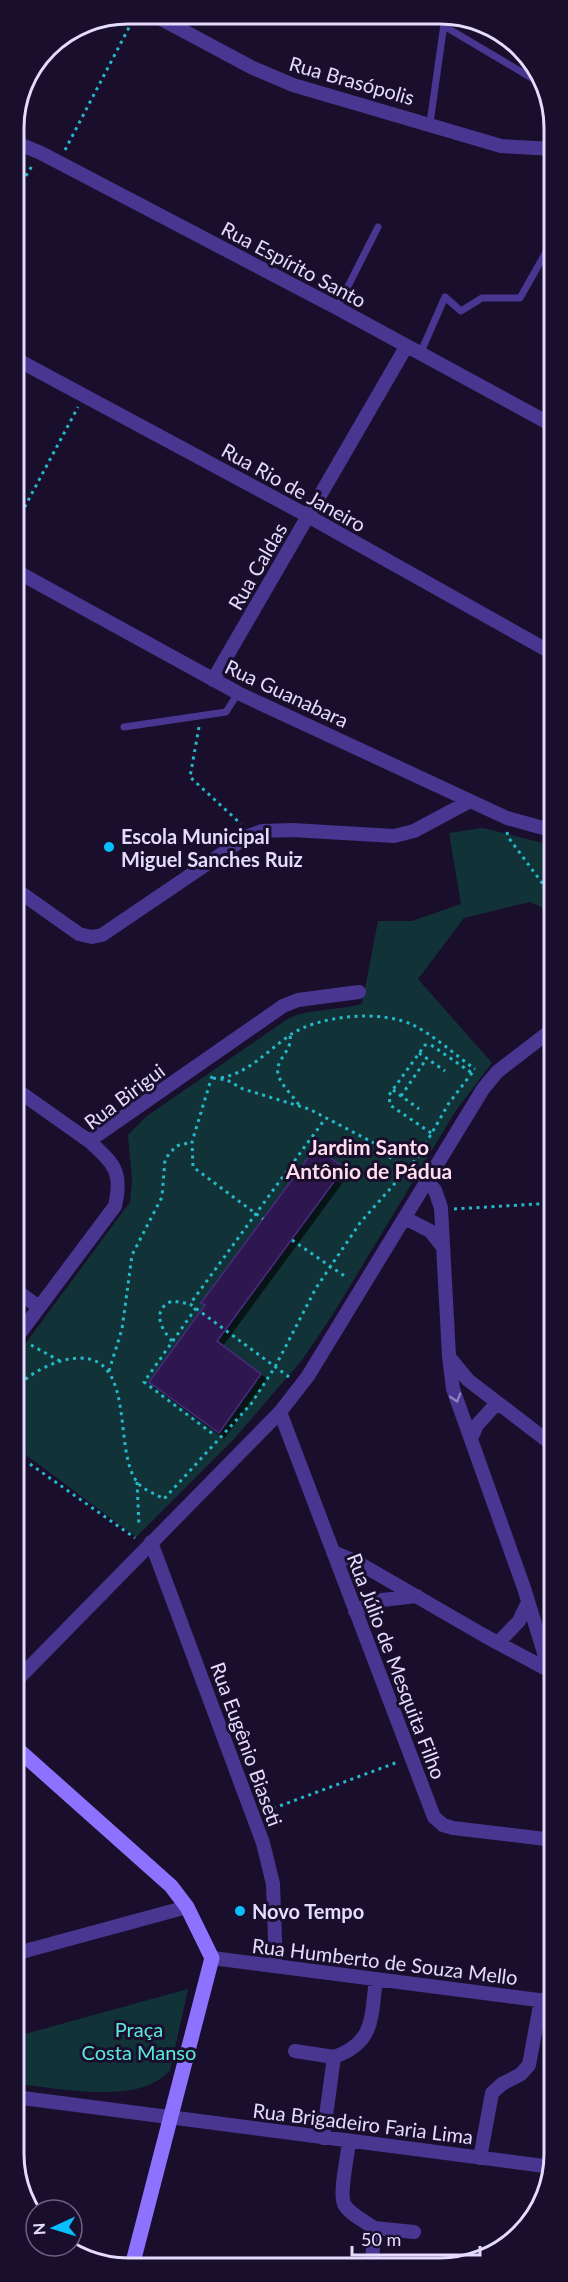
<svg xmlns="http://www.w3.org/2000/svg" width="568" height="2282" viewBox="0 0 568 2282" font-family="Lato,sans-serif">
	<defs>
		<filter id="shadow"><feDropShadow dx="5" dy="5" stdDeviation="0" flood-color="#0009"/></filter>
	</defs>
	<rect width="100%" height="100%" fill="#190f2d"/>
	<path fill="#113338" d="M 483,828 L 554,846 L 554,928 L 541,907 L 530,902 L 464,918 L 418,979 L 492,1063 L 455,1112 L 333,1314 L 302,1360 L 234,1439 L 136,1537 L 14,1446 L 14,1359 L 130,1202 L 132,1180 L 128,1135 L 147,1116 L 289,1018 C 312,1008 337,1011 362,1004 L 378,921 L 412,921 L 461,904 L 449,833 Z
		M 188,1989 L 170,2070 C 139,2107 57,2087 14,2084 L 14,2037 Z"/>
	<path fill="#2d1950" stroke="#48297e" stroke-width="1.5" filter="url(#shadow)" d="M 316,1147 L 344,1168 L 217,1341 L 261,1374 L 219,1433 L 149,1382 L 205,1305 L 201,1303 Z"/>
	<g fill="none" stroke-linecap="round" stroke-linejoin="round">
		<path stroke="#25b8c9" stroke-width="3" stroke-dasharray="3 4.5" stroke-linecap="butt" d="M 65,150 L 136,14
			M 14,195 L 32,166
			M 14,527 L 78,407
			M 199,727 L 190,777 L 241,824
			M 507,832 L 508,837 L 554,899
			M 290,1036 C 293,1052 272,1061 279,1077 C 283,1087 293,1096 299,1105
			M 419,1053 L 445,1071
			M 212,1076 L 192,1142 L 193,1167 L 263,1219
			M 213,1078 L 227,1080 L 243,1089 L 309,1109 L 376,1144 L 396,1163 L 414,1174
			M 221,1078 C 250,1072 267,1051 290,1035 C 319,1015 383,1009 415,1026 C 436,1037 455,1055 475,1069
			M 393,1090 L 419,1109
			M 401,1096 L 427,1058
			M 431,1133 L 390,1105 L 389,1095 L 425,1045 L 431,1045 L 472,1073
			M 454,1209 L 554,1203
			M 292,1240 L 346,1277
			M 196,1308 L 144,1382 L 213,1434
			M 172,1341 C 161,1329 151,1310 172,1301 L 190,1304
			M 31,1345 L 60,1361
			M 109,1371 L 122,1329 L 132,1255 L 162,1197 L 165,1159 L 176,1146 L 192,1142
			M 289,1377 L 190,1304 L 325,1119
			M 14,1389 C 30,1373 57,1358 80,1358 C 136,1358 113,1451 137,1482 C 143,1490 156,1494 164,1499 L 251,1404 L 275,1367 L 316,1288 L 360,1223 L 418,1157 L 449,1103 L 475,1069
			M 30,1464 L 135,1538
			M 137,1482 L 139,1525
			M 266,1811 L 398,1762"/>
		<path stroke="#483690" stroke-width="7" d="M 444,26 L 540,83
			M 430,123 L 445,17
			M 337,308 L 378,227
			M 420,354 L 445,297 L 461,311 L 482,298 L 520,298 L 554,238
			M 124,727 L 226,712 L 238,693"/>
		<path stroke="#483690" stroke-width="14" d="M 152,14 L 253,68 L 293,85 L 501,146 L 553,149
			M 14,142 L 41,153 L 337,308 L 554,426
			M 14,358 L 308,516 L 554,654
			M 14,570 L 238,693 L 507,818 L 554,831
			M 213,680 L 406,347
			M 14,888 L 79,934 L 92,937 L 102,935 L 248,836 L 262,831 L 292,830 L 394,836 L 414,831 L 470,801
			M 14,1088 L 89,1141
			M 426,1181 L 435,1190 L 441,1208 L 449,1356 L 453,1389 L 524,1588 L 549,1669
			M 405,1218 L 430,1231 L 443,1247
			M 14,1289 L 39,1307
			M 14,1341 L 115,1206 C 123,1171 114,1164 89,1141 L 283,1006 L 298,1000 L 359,992
			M 450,1358 L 468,1380 L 554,1446
			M 280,1412 L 434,1817 L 443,1825 L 453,1828 L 554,1840
			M 471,1439 L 477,1425 L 497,1403
			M 14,1459 L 19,1456
			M 151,1542 L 263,1843 L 273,1884 L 276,1966
			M 333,1552 L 357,1562 L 485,1636 L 552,1672
			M 355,1611 L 382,1600 L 417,1596
			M 498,1643 L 519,1621 L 528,1602
			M 14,1683 L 280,1412 L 308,1376 L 483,1089 L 497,1072 L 554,1028
			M 14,1954 L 187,1907
			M 212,1958 L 554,2002
			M 295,2051 L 334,2057
			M 15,2097 L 552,2167
			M 323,2138 L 334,2057 C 375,2043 371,2017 376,1979
			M 349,2141 C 348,2155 339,2192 344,2204 C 349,2214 365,2221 374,2228 L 372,2267
			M 480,2158 L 492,2093 L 502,2084 L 521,2074 L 529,2065 L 541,2000
			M 374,2228 L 414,2232"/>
		<path stroke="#8c72ff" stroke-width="15" d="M 14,1746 L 171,1886 L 187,1907 L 212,1958 L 132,2266"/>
	</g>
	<defs><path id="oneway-chevron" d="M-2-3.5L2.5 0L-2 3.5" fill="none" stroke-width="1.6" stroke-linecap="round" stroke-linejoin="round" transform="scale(1.5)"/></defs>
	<use stroke="#8f80c2" href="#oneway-chevron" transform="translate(456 1398) rotate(73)"/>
	<g fill="#07beff" stroke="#190f2d" stroke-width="2">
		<circle cx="109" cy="847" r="6"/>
		<circle cx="240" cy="1911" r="6"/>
	</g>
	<g text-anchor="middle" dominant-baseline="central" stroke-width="6" stroke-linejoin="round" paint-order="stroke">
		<g font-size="20" fill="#e5dbff" stroke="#190f2d">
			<text transform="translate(352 80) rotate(16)">Rua Brasópolis</text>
			<text transform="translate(294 264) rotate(28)">Rua Espírito Santo</text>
			<text transform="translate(294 487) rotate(29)">Rua Rio de Janeiro</text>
			<text transform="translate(257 566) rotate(-60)">Rua Caldas</text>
			<text transform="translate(287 693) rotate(25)">Rua Guanabara</text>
			<text transform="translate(124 1096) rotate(-37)">Rua Birigui</text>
			<text transform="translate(397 1666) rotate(69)">Rua Júlio de Mesquita Filho</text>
			<text transform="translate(247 1744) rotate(70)">Rua Eugênio Biaseti</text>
			<text transform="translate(385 1961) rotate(7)">Rua Humberto de Souza Mello</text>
			<text transform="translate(363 2123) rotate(7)">Rua Brigadeiro Faria Lima</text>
		</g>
		<g font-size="20" font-weight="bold" fill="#e5dbff" stroke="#190f2d" text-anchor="start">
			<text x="121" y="836">Escola Municipal<tspan x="121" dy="23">Miguel Sanches Ruiz</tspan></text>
			<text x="252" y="1911">Novo Tempo</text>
		</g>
		<g font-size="20" fill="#5bebde" stroke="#190f2d">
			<text x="139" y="2029">Praça<tspan x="139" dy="23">Costa Manso</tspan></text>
		</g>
		<g font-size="21" font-weight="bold" fill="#ffdded" stroke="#190f2d">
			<text x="369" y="1146">Jardim Santo<tspan x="369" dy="24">Antônio de Pádua</tspan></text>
		</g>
	</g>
	<path d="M0 0H568V2282H0ZM128 24H440A104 104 0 0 1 544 128V2154A104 104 0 0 1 440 2258H128A104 104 0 0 1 24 2154V128A104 104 0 0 1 128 24Z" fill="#190f2d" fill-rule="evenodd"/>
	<path fill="none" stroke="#e5dbff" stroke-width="3" d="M128 24H440A104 104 0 0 1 544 128V2154A104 104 0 0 1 440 2258H128A104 104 0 0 1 24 2154V128A104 104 0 0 1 128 24Z"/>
	<g transform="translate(54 2228) rotate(266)"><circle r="28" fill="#190f2d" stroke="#6b6181" stroke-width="1.5"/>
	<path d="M0-4.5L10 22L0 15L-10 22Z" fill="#07beff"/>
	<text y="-9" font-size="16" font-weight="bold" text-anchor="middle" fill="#e5dbff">N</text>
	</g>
	<path d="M352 2246v9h128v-9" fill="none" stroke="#e5dbff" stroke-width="3"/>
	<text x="361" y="2246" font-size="18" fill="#e5dbff" stroke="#190f2d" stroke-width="4.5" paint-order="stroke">50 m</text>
</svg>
